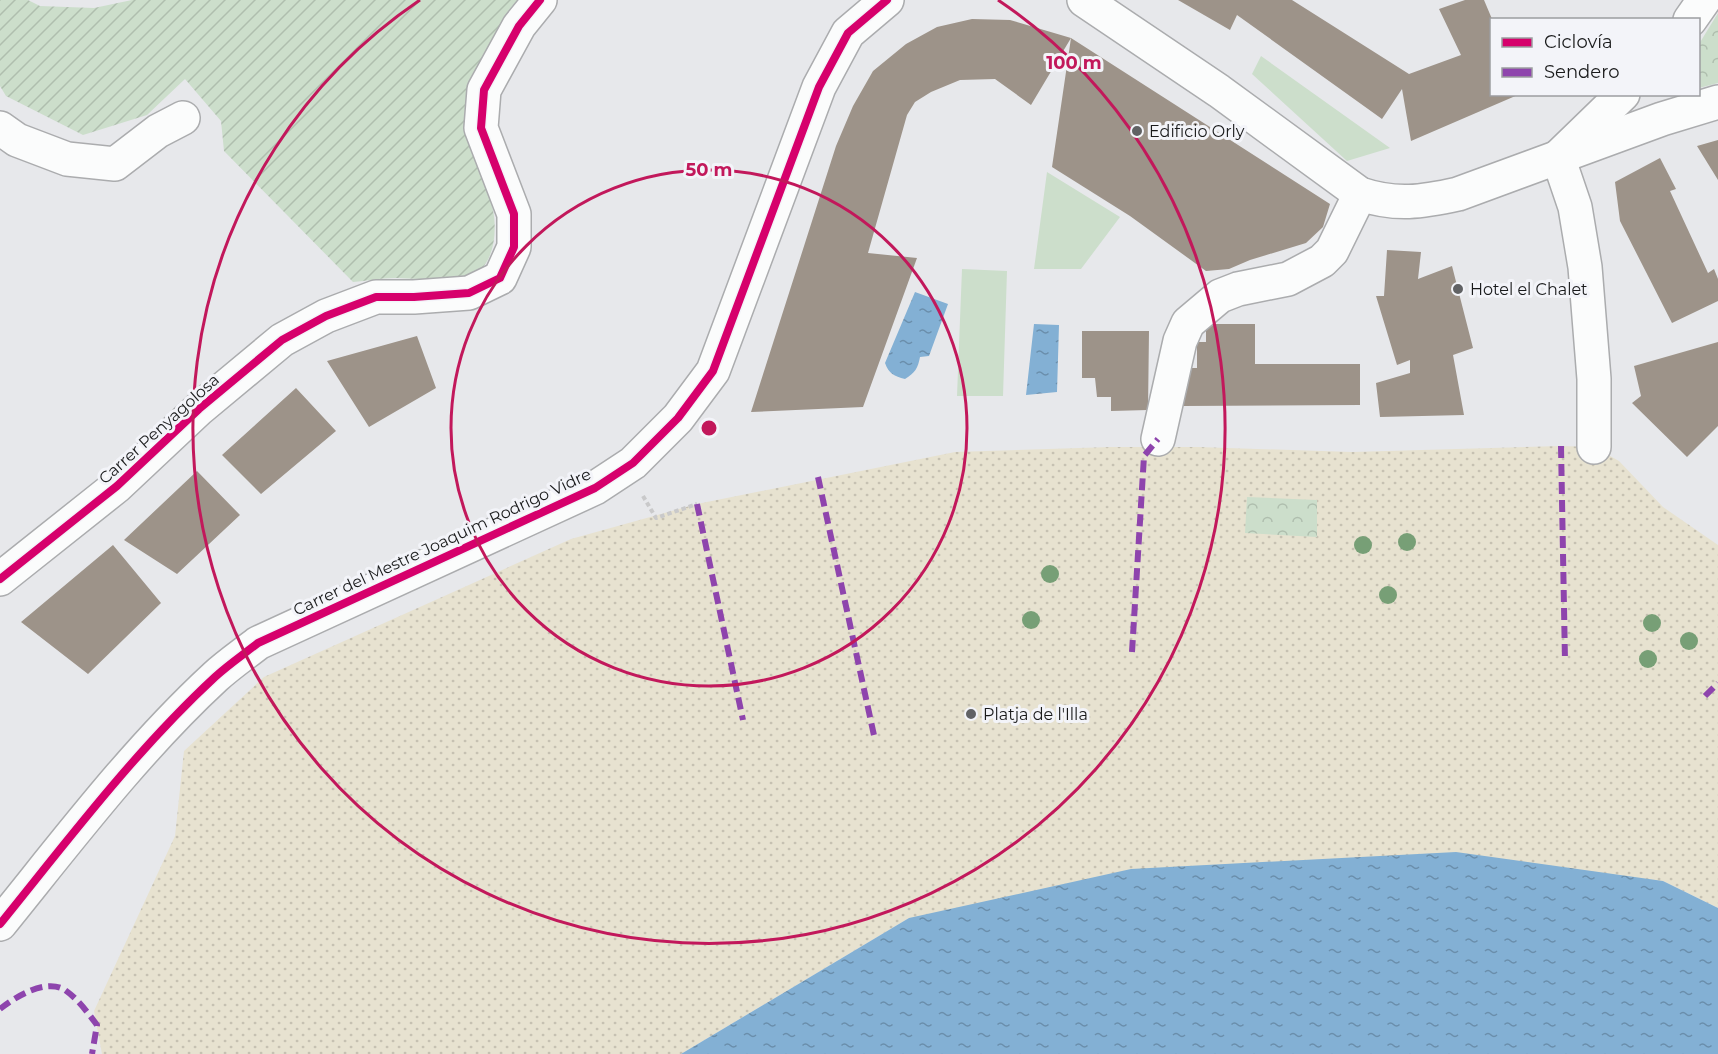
<svg xmlns="http://www.w3.org/2000/svg" width="1718" height="1054" viewBox="0 0 1718 1054" font-family="Montserrat,sans-serif">
	<defs>
		<pattern id="sand-dots" width="8" height="8" patternUnits="userSpaceOnUse" patternTransform="scale(1.5)"><rect width="8" height="8" fill="#e7e2d0"/><path d="M2 2h.1M6 6h.1" fill="none" stroke="#c6c1b2" stroke-width="1.8" stroke-linecap="round"/></pattern>
		<pattern id="park-crowns" width="20" height="18" patternUnits="userSpaceOnUse" patternTransform="scale(1.5)"><rect width="20" height="18" fill="#ccdecb"/><path d="M2 6a3 3 0 1 1 6 0M12 15a3 3 0 1 1 6 0" fill="none" stroke="#afbeae"/></pattern>
		<pattern id="garden-furrows" width="10" height="10" patternUnits="userSpaceOnUse" patternTransform="scale(1.5)"><rect width="10" height="10" fill="#ccdecb"/><path d="M-1 1l2-2M0 10L10 0M9 11l2-2" fill="none" stroke="#afbeae"/></pattern>
		<pattern id="water-ripples" width="26" height="14" patternUnits="userSpaceOnUse" patternTransform="scale(1.5)"><rect width="26" height="14" fill="#83b0d4"/><path d="M2 4q2-2 4 0t4 0M15 11q2-2 4 0t4 0" fill="none" stroke="#6a8eab"/></pattern>
	</defs>
	<rect width="100%" height="100%" fill="#e7e8eb"/>
	<path fill="#ccdecb" d="M 1261,56 L 1390,148 L 1347,161 L 1252,74 Z
		M 1047,172 L 1120,217 L 1081,269 L 1034,269 Z
		M 962,269 L 1007,271 L 1003,396 L 957,396 Z"/>
	<path fill="url(#sand-dots)" d="M 1561,446 L 1594,447 L 1619,461 L 1663,507 L 1718,545 L 1718,908 L 1663,881 L 909,918 L 681,1054 L 102,1054 L 94,1011 L 175,836 L 184,751 L 264,677 L 571,539 L 697,504 L 955,452 L 1111,447 L 1198,447 L 1352,452 Z"/>
	<path fill="url(#park-crowns)" d="M 1718,13 L 1718,83 L 1699,88 L 1699,44 Z
		M 1247,497 L 1317,500 L 1317,537 L 1245,533 Z"/>
	<path fill="url(#garden-furrows)" d="M 0,0 L 28,0 L 40,6 L 94,8 L 132,0 L 525,0 L 469,141 C 474,165 489,185 493,210 C 497,230 495,261 476,273 C 461,284 413,278 394,278 C 380,278 367,281 353,282 L 224,151 L 221,121 L 185,79 L 147,115 L 83,135 L 6,96 L 0,86 Z"/>
	<path fill="url(#water-ripples)" d="M 915,292 L 948,304 L 929,356 L 920,357 C 918,368 915,373 905,379 C 894,376 889,374 885,363 Z
		M 1034,324 L 1059,325 L 1057,392 L 1026,395 Z
		M 1456,852 L 1663,881 L 1718,908 L 1718,1054 L 681,1054 L 909,918 L 1131,869 Z"/>
	<path fill="#9d9389" d="M 1178,0 L 1292,0 L 1409,74 L 1461,55 L 1439,9 L 1465,0 L 1484,0 L 1492,19 L 1492,94 L 1520,94 L 1411,141 L 1402,89 L 1382,119 L 1237,15 L 1230,30 Z
		M 972,19 L 1010,20 L 1071,38 L 1031,105 L 995,79 L 960,80 L 931,92 L 915,102 L 907,115 L 868,253 L 917,258 L 863,407 L 751,412 L 836,146 L 853,106 L 873,71 L 906,44 L 937,27 Z
		M 1071,38 L 1330,204 L 1323,227 L 1306,243 L 1250,260 L 1229,269 L 1206,271 L 1130,216 L 1052,167 Z
		M 1718,140 L 1718,180 L 1697,146 Z
		M 1660,158 L 1676,189 L 1670,191 L 1708,273 L 1714,269 L 1718,279 L 1718,301 L 1672,323 L 1620,221 L 1615,182 Z
		M 1387,250 L 1421,252 L 1418,279 L 1452,266 L 1473,348 L 1453,355 L 1464,415 L 1380,417 L 1376,383 L 1410,373 L 1410,360 L 1397,365 L 1376,296 L 1384,296 Z
		M 1206,324 L 1255,324 L 1255,364 L 1360,364 L 1360,405 L 1183,406 L 1182,368 L 1197,368 L 1197,342 L 1206,342 Z
		M 1082,331 L 1149,331 L 1148,410 L 1111,411 L 1111,397 L 1097,397 L 1095,378 L 1082,378 Z
		M 417,336 L 436,388 L 369,427 L 327,361 Z
		M 1718,342 L 1718,426 L 1687,457 L 1632,403 L 1641,396 L 1634,366 Z
		M 296,388 L 336,431 L 261,494 L 222,455 Z
		M 197,471 L 240,515 L 177,574 L 124,540 Z
		M 113,545 L 161,603 L 88,674 L 21,622 Z"/>
	<g fill="none" stroke-linecap="round" stroke-linejoin="round">
		<defs>
			<path id="minor" d="M 1690,20 L 1704,0
				M 0,128 L 17,140 L 67,159 L 115,164 L 158,131 L 183,118
				M 1158,439 L 1180,341 L 1188,323 L 1220,296 L 1238,289 L 1288,279 L 1322,261 L 1332,251 L 1360,194
				M 1594,447 L 1594,379 L 1585,267 L 1575,207 L 1558,157 L 1623,94
				M 0,579 L 117,486 L 199,409 L 282,340 L 326,316 L 376,297 L 414,297 L 469,293 L 500,278 L 514,247 L 514,214 L 481,128 L 484,90 L 519,26 L 540,0"/>
			<path id="tertiary" d="M 1084,0 L 1219,91 L 1360,194 C 1396,206 1422,202 1458,194 L 1662,119 L 1718,102
				M 0,924 C 68,840 135,751 215,677 C 228,665 244,654 258,643 L 595,488 L 633,463 L 678,418 L 713,371 L 819,87 L 848,33 L 887,0"/>
		</defs>
		<use href="#minor" stroke="#abacae" stroke-width="36"/>
		<use href="#tertiary" stroke="#abacae" stroke-width="36"/>
		<path stroke="#c9c9ca" stroke-width="4" stroke-dasharray="4.5 3" stroke-linecap="butt" d="M 643,496 L 656,518 L 697,504"/>
		<use href="#minor" stroke="#fbfcfc" stroke-width="33"/>
		<use href="#tertiary" stroke="#fbfcfc" stroke-width="33"/>
		<path stroke="#8e44ad" stroke-width="6" stroke-dasharray="12 6" stroke-linecap="butt" d="M 1561,446 L 1565,661
			M 818,477 L 875,740
			M 697,504 L 743,720
			M 1132,652 L 1144,456 L 1158,439
			M 1705,696 L 1718,683
			M 0,1009 C 15,997 46,978 65,990 C 78,999 88,1013 97,1025 L 92,1054"/>
		<defs>
			<path id="cycleway" d="M 0,579 L 117,486 L 199,409 L 282,340 L 326,316 L 376,297 L 414,297 L 469,293 L 500,278 L 514,247 L 514,214 L 481,128 L 484,90 L 519,26 L 540,0
				M 0,924 C 68,840 135,751 215,677 C 228,665 244,654 258,643 L 595,488 L 633,463 L 678,418 L 713,371 L 819,87 L 848,33 L 887,0"/>
		</defs>
		<use href="#cycleway" stroke="#f3f4f9" stroke-width="11"/>
		<use href="#cycleway" stroke="#d6006c" stroke-width="8"/>
	</g>
	<g fill="#779f76">
		<circle cx="1407" cy="542" r="9"/>
		<circle cx="1363" cy="545" r="9"/>
		<circle cx="1050" cy="574" r="9"/>
		<circle cx="1388" cy="595" r="9"/>
		<circle cx="1031" cy="620" r="9"/>
		<circle cx="1652" cy="623" r="9"/>
		<circle cx="1689" cy="641" r="9"/>
		<circle cx="1648" cy="659" r="9"/>
	</g>
	<g fill="none" stroke="#c2185b" stroke-width="3">
		<circle cx="709" cy="428" r="258"/>
		<path d="M998 0A516 516 0 1 1 420 0"/>
	</g>
	<g fill="#616264" stroke="#f3f4f9" stroke-width="2">
		<circle cx="1137" cy="131" r="6"/>
		<circle cx="1458" cy="289" r="6"/>
		<circle cx="971" cy="714" r="6"/>
	</g>
	<g text-anchor="middle" dominant-baseline="central" stroke-width="6" stroke-linejoin="round" paint-order="stroke">
		<g font-size="16" fill="#191a1b" stroke="#f3f4f9" text-anchor="start">
			<text x="1149" y="131">Edificio Orly</text>
			<text x="1470" y="289">Hotel el Chalet</text>
			<text x="983" y="714">Platja de l'Illa</text>
		</g>
		<g font-size="16" fill="#191a1b" stroke="#f3f4f9">
			<text transform="translate(159 429) rotate(-42)">Carrer Penyagolosa</text>
			<text transform="translate(442 542) rotate(-25)">Carrer del Mestre Joaquim Rodrigo Vidre</text>
		</g>
	</g>
	<circle cx="709" cy="428" r="9" fill="#c2185b" stroke="#f3f4f9" stroke-width="3"/>
	<g font-size="18" text-anchor="middle" font-weight="bold" fill="#c2185b" stroke="#f3f4f9" stroke-width="6" stroke-linejoin="round" paint-order="stroke">
		<text x="1074" y="69">100 m</text>
		<text x="709" y="176">50 m</text>
	</g>
	<rect x="1490" y="18" width="210" height="78" fill="#f3f4f9" stroke="#9c9da0" stroke-width="1.5"/>
	<rect x="1502" y="38" width="30" height="9" fill="#d6006c" stroke="#9c9da0" stroke-width="1.5"/>
	<text x="1544" y="48" font-size="18" fill="#191a1b">Ciclovía</text>
	<rect x="1502" y="68" width="30" height="9" fill="#8e44ad" stroke="#9c9da0" stroke-width="1.5"/>
	<text x="1544" y="78" font-size="18" fill="#191a1b">Sendero</text>
</svg>
